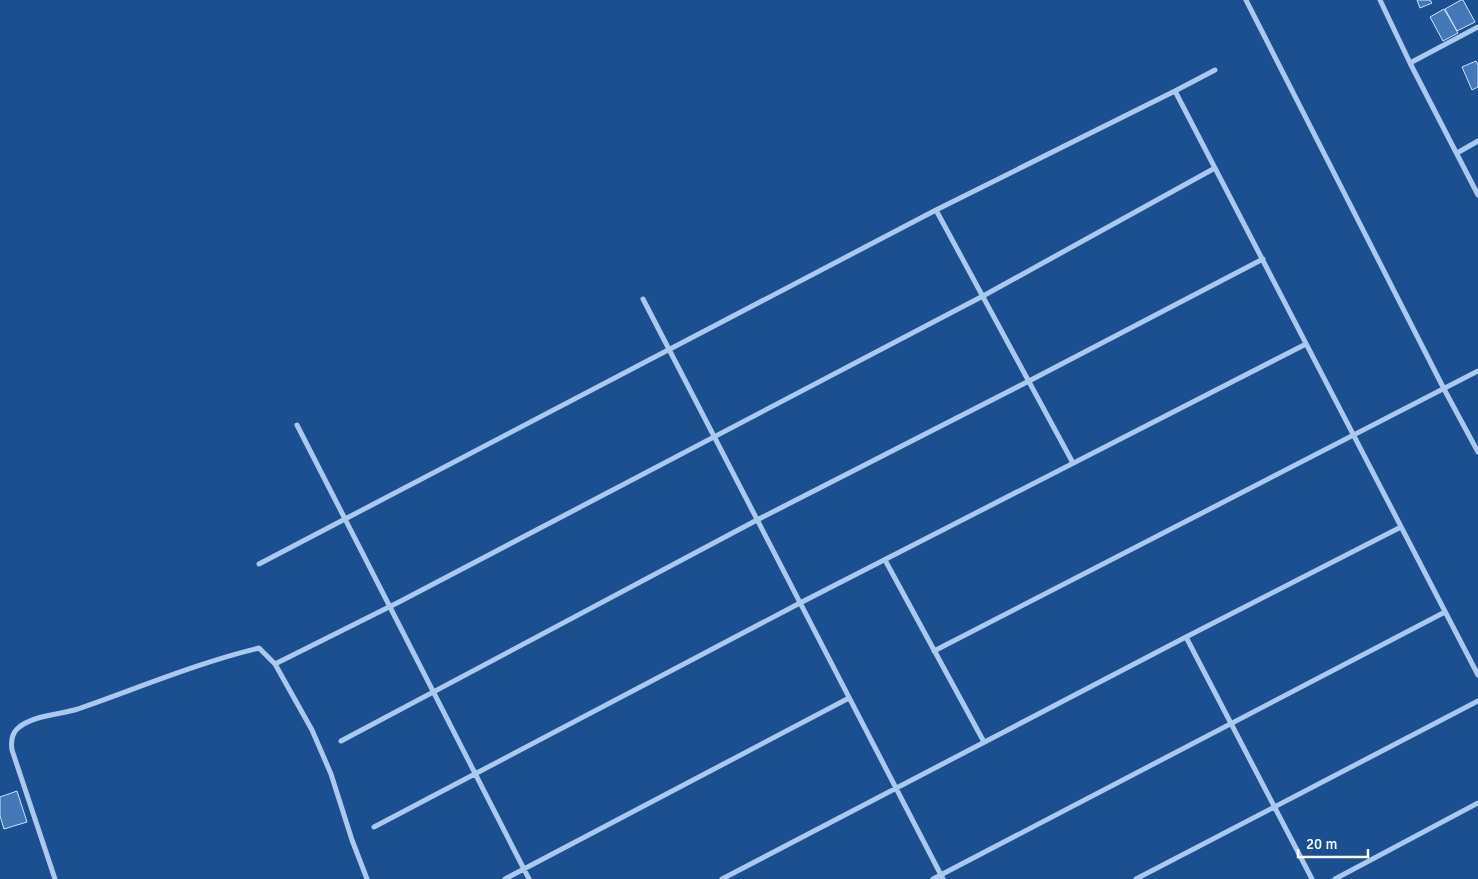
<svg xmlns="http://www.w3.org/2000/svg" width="1478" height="879" viewBox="0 0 1478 879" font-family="Signika,sans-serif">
	<rect width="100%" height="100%" fill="#1b4f8f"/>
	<path fill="#4478b7" stroke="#cfe3fa" d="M 1417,0 L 1430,0 L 1432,3 L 1420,8 Z
		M 1461,0 L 1463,0 L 1475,22 L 1457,31 L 1445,9 Z
		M 1444,9 L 1458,33 L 1443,41 L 1430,17 Z
		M 1476,61 L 1478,65 L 1478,87 L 1472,90 L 1462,67 Z
		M 17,791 L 27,822 L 4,829 L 0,816 L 0,797 Z"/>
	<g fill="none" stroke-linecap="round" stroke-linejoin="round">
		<path stroke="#a9c9ee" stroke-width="5" d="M 1246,0 L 1444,389 L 1478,452
			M 1380,0 L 1410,63 L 1478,195
			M 1410,63 L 1478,27
			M 1215,70 L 1175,91 L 1478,675
			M 1457,153 L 1478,141
			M 936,210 L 1073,463
			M 643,299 L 943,879
			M 297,425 L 529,879
			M 885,560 L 984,742
			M 259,564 L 936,210 L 1175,91
			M 1186,637 L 1312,879
			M 934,651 L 1478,371
			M 275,664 L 399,602 L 983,296 L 1215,168
			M 341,741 L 757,520 L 1029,381 L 1263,259
			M 374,827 L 800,603 L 1306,344
			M 55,879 L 12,750 C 11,743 11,735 17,729 C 32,715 59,715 78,709 C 138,688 197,663 259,648 L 275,664 L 312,730 L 331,774 L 352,840 L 367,879
			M 505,879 L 849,698
			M 722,879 L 1186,637 L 1401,527
			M 933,879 L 1445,612
			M 1136,879 L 1478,701
			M 1335,879 L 1478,803"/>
	</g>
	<path d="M1298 849v8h70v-8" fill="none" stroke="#ffffff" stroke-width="2.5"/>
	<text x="1306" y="849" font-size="15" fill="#ffffff" stroke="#1b4f8f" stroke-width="4" paint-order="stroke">20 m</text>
</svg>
